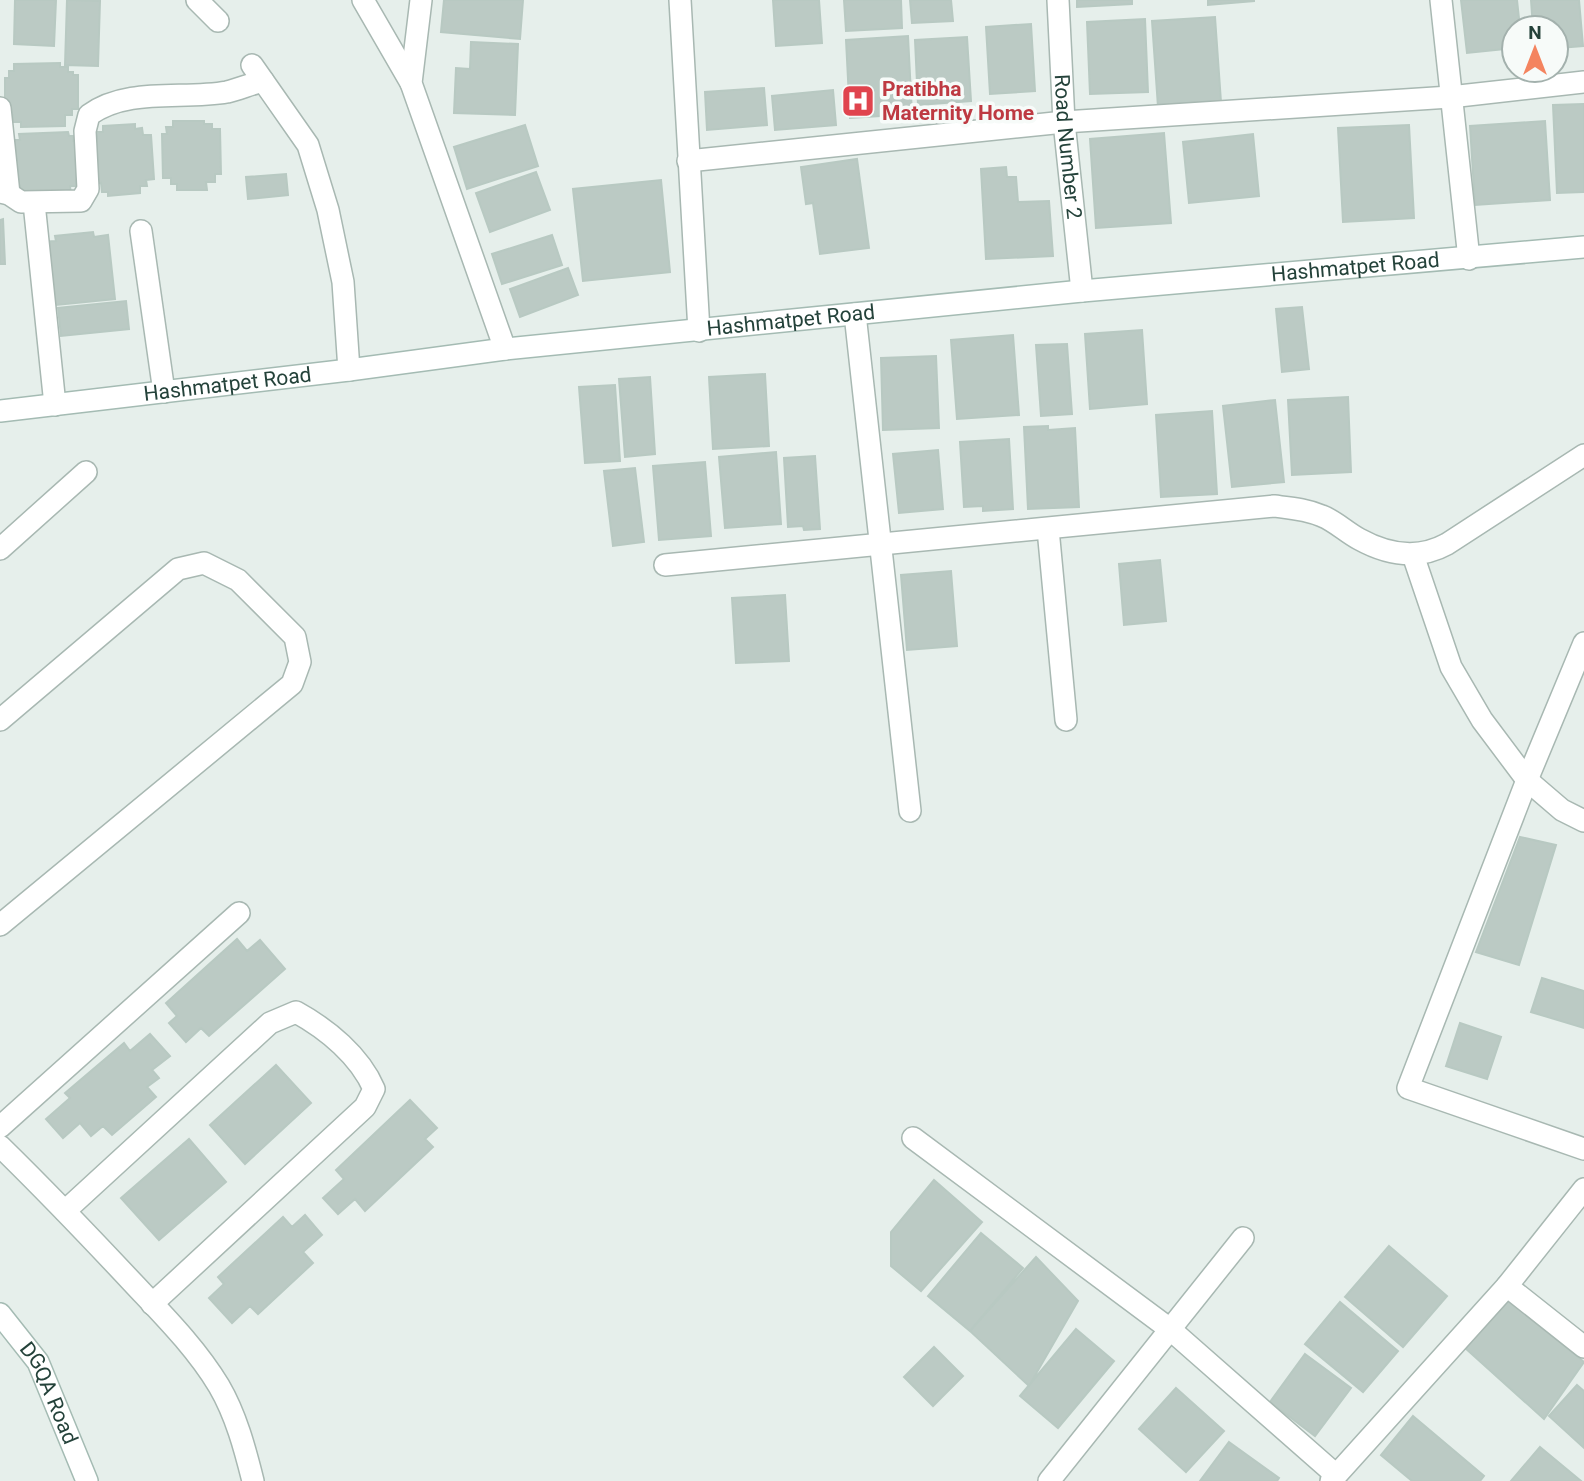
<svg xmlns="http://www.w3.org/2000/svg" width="1584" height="1481" viewBox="0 0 1584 1481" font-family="Roboto,sans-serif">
	<rect width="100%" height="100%" fill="#e6efeb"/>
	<path fill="#bbcac4" stroke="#b8c9c2" stroke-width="2" d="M 15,0 L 56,0 L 54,46 L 14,44 Z
		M 67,0 L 100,1 L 98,66 L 65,65 Z
		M 444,0 L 523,0 L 520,39 L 441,32 Z
		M 773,0 L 819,0 L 822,43 L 776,46 Z
		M 844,0 L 901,0 L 902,28 L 846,31 Z
		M 910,0 L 951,0 L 953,21 L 912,23 Z
		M 1077,0 L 1132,0 L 1132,4 L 1077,7 Z
		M 1208,0 L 1254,0 L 1254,1 L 1208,5 Z
		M 1461,0 L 1517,0 L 1520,28 L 1514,28 L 1514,48 L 1467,53 Z
		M 1531,0 L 1579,0 L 1583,46 L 1559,48 L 1558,42 L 1556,42 L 1556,28 L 1533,28 Z
		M 1215,17 L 1221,102 L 1158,107 L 1152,21 Z
		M 1145,19 L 1148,92 L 1090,94 L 1087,22 Z
		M 1031,24 L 1035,91 L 990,94 L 986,27 Z
		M 908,36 L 912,114 L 850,118 L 846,40 Z
		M 967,37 L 971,101 L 918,105 L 915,40 Z
		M 471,42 L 518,44 L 515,115 L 454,113 L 456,68 L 470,69 Z
		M 60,63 L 60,67 L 68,67 L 68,72 L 73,72 L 73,75 L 78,75 L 78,109 L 72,109 L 72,115 L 65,115 L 65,126 L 21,127 L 21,122 L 13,122 L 13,115 L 5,115 L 5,78 L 9,78 L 9,71 L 14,71 L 14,64 Z
		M 764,88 L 767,125 L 707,130 L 705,92 Z
		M 833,90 L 836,125 L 775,130 L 772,96 Z
		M 1584,104 L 1584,192 L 1557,193 L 1553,105 Z
		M 173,121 L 204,121 L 204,124 L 212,124 L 212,129 L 220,129 L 221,174 L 215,174 L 215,182 L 206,182 L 207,190 L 177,190 L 177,184 L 171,184 L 171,178 L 163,178 L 162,134 L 167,134 L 166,127 L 173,127 Z
		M 1545,121 L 1550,200 L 1475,205 L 1470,126 Z
		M 135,124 L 135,129 L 142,128 L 143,135 L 151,135 L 154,179 L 146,180 L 147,186 L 140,186 L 140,193 L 108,196 L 108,192 L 102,192 L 101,183 L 94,184 L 90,139 L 97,138 L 96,132 L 103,132 L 103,126 Z
		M 525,125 L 538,166 L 467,189 L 454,147 Z
		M 1409,125 L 1414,218 L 1343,222 L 1338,128 Z
		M 68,132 L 69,136 L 73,136 L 73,141 L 79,141 L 81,180 L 76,180 L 76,186 L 70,186 L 71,195 L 25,197 L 25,191 L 20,191 L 20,186 L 14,186 L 14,140 L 20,140 L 19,134 Z
		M 1164,133 L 1171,223 L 1096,228 L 1090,139 Z
		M 1253,134 L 1259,196 L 1189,203 L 1183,142 Z
		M 857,159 L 869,248 L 820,254 L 813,203 L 806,204 L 801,167 Z
		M 1006,167 L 1007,177 L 1016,177 L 1018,202 L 1049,201 L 1053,256 L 986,259 L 981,169 Z
		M 536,172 L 550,210 L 490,232 L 476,193 Z
		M 286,174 L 288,195 L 248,199 L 246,177 Z
		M 661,180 L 670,272 L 583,281 L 573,189 Z
		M 3,219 L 5,264 L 0,264 L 0,220 Z
		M 93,232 L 94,237 L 108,235 L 115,299 L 46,306 L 40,242 L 56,241 L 55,236 Z
		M 552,235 L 562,265 L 502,284 L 492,254 Z
		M 568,268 L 578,295 L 520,317 L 510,289 Z
		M 126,301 L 129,329 L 61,336 L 58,308 Z
		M 1302,307 L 1309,369 L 1282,372 L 1276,309 Z
		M 1142,330 L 1147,404 L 1090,409 L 1085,334 Z
		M 1013,335 L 1019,415 L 957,419 L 951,340 Z
		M 1067,344 L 1072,414 L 1041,416 L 1036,345 Z
		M 936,356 L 939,428 L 883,430 L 881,358 Z
		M 765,374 L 769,446 L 713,449 L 709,377 Z
		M 650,377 L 655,454 L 625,457 L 619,379 Z
		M 615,385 L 620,461 L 585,463 L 579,387 Z
		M 1348,397 L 1351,472 L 1292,475 L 1288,400 Z
		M 1275,400 L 1284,482 L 1232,487 L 1223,406 Z
		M 1212,411 L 1217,494 L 1161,497 L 1156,415 Z
		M 1048,426 L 1048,430 L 1075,428 L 1079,507 L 1028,509 L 1024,427 Z
		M 1009,439 L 1013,509 L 983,511 L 983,506 L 964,507 L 960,442 Z
		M 938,450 L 943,509 L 899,513 L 893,454 Z
		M 776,452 L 781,524 L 725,528 L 719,457 Z
		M 815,456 L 820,529 L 804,530 L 803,526 L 788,527 L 784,458 Z
		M 705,462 L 711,536 L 659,540 L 653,466 Z
		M 635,468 L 644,542 L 613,546 L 604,471 Z
		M 1160,560 L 1166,621 L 1124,625 L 1119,564 Z
		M 951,571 L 957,646 L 907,650 L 901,575 Z
		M 785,595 L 789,661 L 736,663 L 732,598 Z
		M 1520,837 L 1556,845 L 1519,965 L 1476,952 Z
		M 237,939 L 247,951 L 260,940 L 285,969 L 209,1036 L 201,1028 L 186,1042 L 169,1023 L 177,1016 L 166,1003 Z
		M 1542,978 L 1584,991 L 1584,1028 L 1531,1012 Z
		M 1460,1023 L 1501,1037 L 1487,1079 L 1446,1066 Z
		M 150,1034 L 170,1056 L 152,1070 L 159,1078 L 147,1087 L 156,1097 L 112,1135 L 103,1126 L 91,1136 L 80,1123 L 63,1138 L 46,1119 L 70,1098 L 65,1093 L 124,1043 L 130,1051 Z
		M 276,1065 L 311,1103 L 245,1164 L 210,1125 Z
		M 410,1100 L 437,1128 L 425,1139 L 433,1147 L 365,1211 L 355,1199 L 338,1214 L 323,1198 L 344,1179 L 336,1170 Z
		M 189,1139 L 226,1182 L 159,1240 L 121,1198 Z
		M 934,1180 L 982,1222 L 921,1291 L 891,1266 L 891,1232 Z
		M 305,1215 L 322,1235 L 303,1252 L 313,1263 L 258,1314 L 250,1306 L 232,1323 L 209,1298 L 224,1284 L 218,1277 L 283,1217 L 292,1227 Z
		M 981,1233 L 1023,1268 L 970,1331 L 928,1296 Z
		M 1389,1246 L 1447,1296 L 1403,1347 L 1345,1297 Z
		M 1036,1257 L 1078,1301 L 1029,1386 L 970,1331 Z
		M 1508,1298 L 1584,1362 L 1544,1419 L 1465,1348 Z
		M 1340,1302 L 1398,1351 L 1363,1392 L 1305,1344 Z
		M 1076,1329 L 1114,1361 L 1058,1428 L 1020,1396 Z
		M 934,1347 L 963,1376 L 933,1406 L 904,1377 Z
		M 1305,1354 L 1351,1388 L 1315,1436 L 1270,1402 Z
		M 1577,1385 L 1584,1391 L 1584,1448 L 1549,1416 Z
		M 1176,1388 L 1224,1431 L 1186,1472 L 1139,1429 Z
		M 1413,1416 L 1484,1476 L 1480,1481 L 1412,1481 L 1381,1455 Z
		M 1229,1442 L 1279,1478 L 1277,1481 L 1200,1481 Z
		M 1540,1447 L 1581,1481 L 1511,1481 Z"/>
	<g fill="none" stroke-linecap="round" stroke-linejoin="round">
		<defs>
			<g id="minor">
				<path d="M 197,0 L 218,21"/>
				<path d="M 363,0 L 411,83"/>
				<path d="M 421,0 L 411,83 L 505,349"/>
				<path d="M 680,0 L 699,331"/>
				<path id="s1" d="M 1058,0 L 1064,122 L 1082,291"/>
				<path d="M 1441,0 L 1469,259"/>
				<path d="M 252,65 L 308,145 L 328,210 L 343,282 L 349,370"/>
				<path d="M 0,108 L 9,194"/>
				<path d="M 688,161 L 1064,122 L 1450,97 L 1584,82"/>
				<path d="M 0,192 L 9,194 L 21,202 L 81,201 L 88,189 L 85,131 L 89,115 C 128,87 182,100 227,92 C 239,89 251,84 263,81"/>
				<path d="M 34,203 L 55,405"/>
				<path d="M 141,231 L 164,392"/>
				<path d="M 855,314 L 910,811"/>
				<path d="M 1048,529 L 1066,720"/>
				<path d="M 0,549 L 86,472"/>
				<path d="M 1413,555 L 1451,667 L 1482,720 L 1527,780 L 1562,810 L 1584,821"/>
				<path d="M 665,565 L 1274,506 C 1290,508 1306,509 1322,516 C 1335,521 1346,532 1359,539 C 1388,555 1418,560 1447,544 L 1584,455"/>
				<path d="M 1584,643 L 1527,780 L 1408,1088 L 1584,1149"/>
				<path d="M 0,720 L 178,569 L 204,563 L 238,580 L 295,637 L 300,662 L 292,684 L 0,925"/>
				<path d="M 0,1127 L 239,913"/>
				<path d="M 913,1138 L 1171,1330 L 1336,1475"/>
				<path d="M 0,1146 C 46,1191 90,1237 134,1284 C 164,1316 196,1348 219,1386 C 236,1415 245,1449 253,1481"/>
				<path d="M 65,1211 L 270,1023 L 296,1012 C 327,1029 360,1056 374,1089 L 365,1107 L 152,1304"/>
				<path d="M 1507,1286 L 1584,1347"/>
				<path d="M 1049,1481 L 1243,1238"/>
				<path d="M 1331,1481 L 1507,1286 L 1584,1189"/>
			</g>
			<g id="secondary">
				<path id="s2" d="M 0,411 L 349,370 L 505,349 L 1082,291 L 1584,247"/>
				<path id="s3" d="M 0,1314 L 38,1362 L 87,1481"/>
			</g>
		</defs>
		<use href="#minor" stroke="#a8b8b2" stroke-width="24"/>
		<use href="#secondary" stroke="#a4bbb3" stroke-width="24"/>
		<use href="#minor" stroke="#fff" stroke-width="21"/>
		<use href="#secondary" stroke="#fff" stroke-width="21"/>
	</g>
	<defs>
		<symbol id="hospital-square" viewBox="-11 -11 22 22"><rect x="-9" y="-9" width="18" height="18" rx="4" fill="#e0444e" stroke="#f7fbf9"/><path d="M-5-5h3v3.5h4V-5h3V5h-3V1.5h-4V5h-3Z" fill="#fff"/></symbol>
	</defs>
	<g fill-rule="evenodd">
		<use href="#hospital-square" x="839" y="82" width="38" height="38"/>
	</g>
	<g text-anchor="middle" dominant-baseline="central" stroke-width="7" stroke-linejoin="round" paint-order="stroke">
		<g font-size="21" font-weight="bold" fill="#be3a42" stroke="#f7fbf9" text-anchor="start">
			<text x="882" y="89">Pratibha<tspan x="882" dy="24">Maternity Home</tspan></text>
		</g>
		<g font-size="21" fill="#24423a" stroke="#f7fbf9">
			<text stroke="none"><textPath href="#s1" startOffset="147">Road Number 2</textPath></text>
			<text stroke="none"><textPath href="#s2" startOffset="1363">Hashmatpet Road</textPath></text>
			<text stroke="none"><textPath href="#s2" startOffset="796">Hashmatpet Road</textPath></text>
			<text stroke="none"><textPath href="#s2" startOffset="229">Hashmatpet Road</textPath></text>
			<text stroke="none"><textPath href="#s3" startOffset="94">DGQA Road</textPath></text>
		</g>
	</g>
	<g transform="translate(1535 49)"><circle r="33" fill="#f7fbf9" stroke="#a3b1ad" stroke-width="2"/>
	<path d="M0-5L12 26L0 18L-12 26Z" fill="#f4845f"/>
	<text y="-10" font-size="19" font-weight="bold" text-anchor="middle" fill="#24423a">N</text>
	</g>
</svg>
